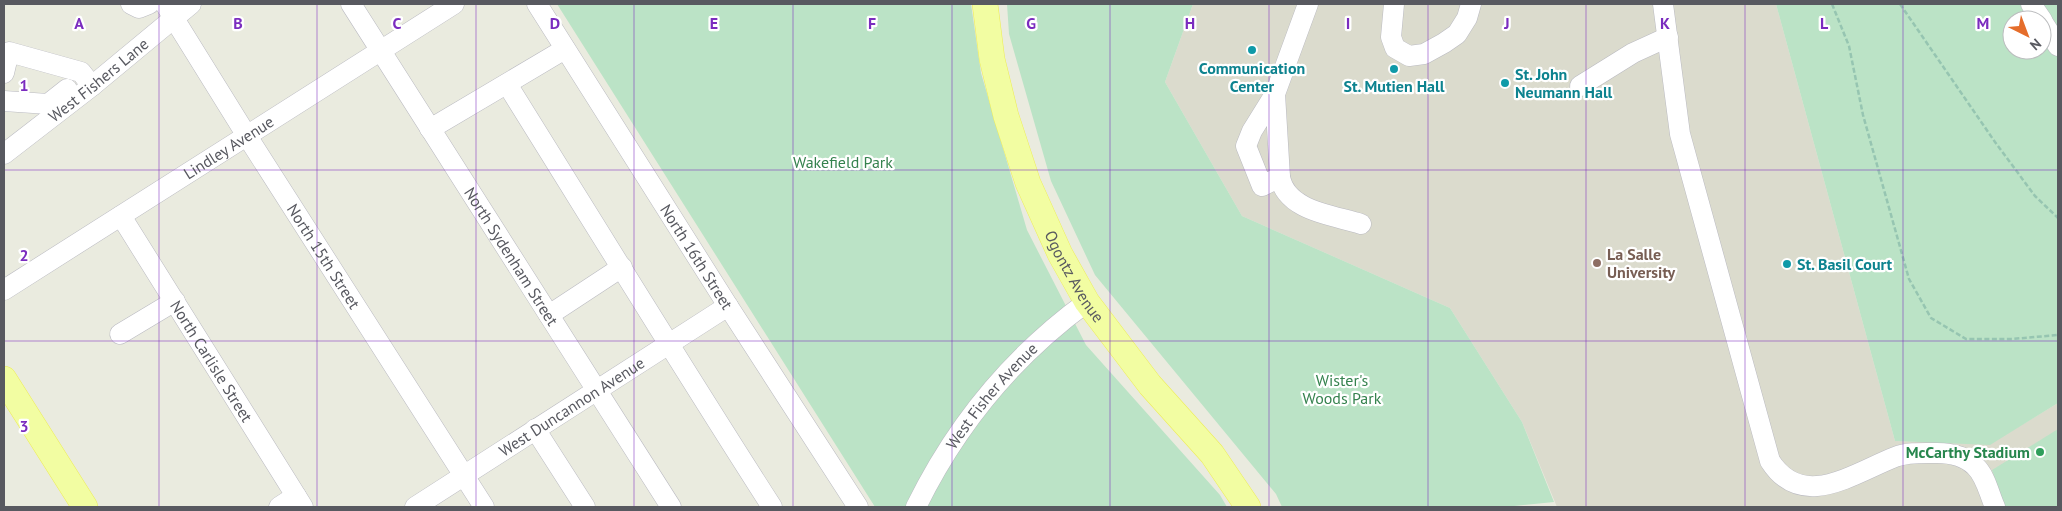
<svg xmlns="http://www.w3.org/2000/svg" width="2062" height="511" viewBox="0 0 2062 511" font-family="'PT Sans',sans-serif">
	<rect width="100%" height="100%" fill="#eaebdf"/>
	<path fill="#dbdbcd" d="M 1193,4 L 1776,4 L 1895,441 L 1990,444 L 2058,403 L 2058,507 L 1557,507 L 1522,422 L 1450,308 L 1242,216 L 1165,82 Z"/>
	<path fill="#bbe3c6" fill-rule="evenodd" d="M 557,4 L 971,4 L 981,73 L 1027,230 L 1086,345 L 1220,495 L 1227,507 L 875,507 Z
		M 1007,4 L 1193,4 L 1165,82 L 1242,216 L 1450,308 L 1522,422 L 1554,502 L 1505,507 L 1282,507 L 1276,494 L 1095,275 L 1051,181 L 1009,34 Z
		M 1776,4 L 2058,4 L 2058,403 L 1990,445 L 1895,441 ZM 2012,20 L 2042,20 L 2042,50 L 2012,50 Z
		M 2058,429 L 2058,507 L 2005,507 L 1992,470 Z"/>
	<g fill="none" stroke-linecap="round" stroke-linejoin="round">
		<defs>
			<g id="minor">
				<path d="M 131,4 L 139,8 L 149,4"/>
				<path id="s1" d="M 165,4 L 247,136 L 484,507"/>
				<path id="s2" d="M 351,4 L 671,507"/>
				<path id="s3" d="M 537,4 L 728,306 L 858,507"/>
				<path d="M 1394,4 L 1391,37 L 1395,48 L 1409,56 L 1424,54 L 1444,43 L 1457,34 L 1467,18 L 1471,4"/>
				<path d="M 1663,4 L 1680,134 L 1770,461 C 1802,511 1852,474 1895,457 C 1908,452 1923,453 1937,453 C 1950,453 1965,456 1975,466 C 1986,476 1989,494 1995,507"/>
				<path d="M 2031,4 L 2042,20"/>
				<path d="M 2042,21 L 2058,46"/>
				<path d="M 4,73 L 9,52 L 81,72 L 92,86"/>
				<path d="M 507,84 C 595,225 682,367 772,507"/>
				<path d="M 1580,86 L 1633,53 L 1668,37"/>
				<path d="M 1275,94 L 1280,177 L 1262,186 L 1246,146 L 1252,131 L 1275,94 L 1308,4"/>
				<path d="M 4,101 L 48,104 L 67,89"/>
				<path d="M 430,129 L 565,49"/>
				<path id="s4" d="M 4,154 L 92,86 L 191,4"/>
				<path d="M 1280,177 C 1286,211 1333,215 1361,224"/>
				<path id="s5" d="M 121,216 L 303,507"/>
				<path id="s6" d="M 4,290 L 454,4"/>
				<path d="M 549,315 L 622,267"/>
				<path d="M 120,334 L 175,301"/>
				<path d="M 535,429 L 585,507"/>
				<path d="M 279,507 L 296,496"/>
				<path id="s7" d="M 415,507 L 728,306"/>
				<path id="s8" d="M 916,507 C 956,425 1013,356 1087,302"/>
			</g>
			<g id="major">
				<path id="s9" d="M 985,4 L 992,59 L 1006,116 L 1028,183 L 1060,254 L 1087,302 L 1150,385 L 1212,454 L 1248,507"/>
				<path d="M 4,379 L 85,507"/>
			</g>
		</defs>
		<use href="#minor" stroke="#babac1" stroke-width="21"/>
		<use href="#major" stroke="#eeed55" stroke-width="26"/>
		<path stroke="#96c5b1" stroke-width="2.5" stroke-dasharray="5 2.5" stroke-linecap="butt" d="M 1832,4 L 1849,46 L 1863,115 L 1909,279 L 1931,318 L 1966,339 L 2012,339 L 2058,335
			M 1900,4 L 1995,142 L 2035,196 L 2058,218"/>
		<use href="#minor" stroke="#fff" stroke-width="20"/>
		<use href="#major" stroke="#f2fda2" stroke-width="25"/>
	</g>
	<path fill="none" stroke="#7b2cbf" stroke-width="1" stroke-opacity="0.55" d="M 159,4 L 159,507M 317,4 L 317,507M 476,4 L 476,507M 634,4 L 634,507M 793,4 L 793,507M 952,4 L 952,507M 1110,4 L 1110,507M 1269,4 L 1269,507M 1428,4 L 1428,507M 1586,4 L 1586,507M 1745,4 L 1745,507M 1903,4 L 1903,507M 4,170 L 2058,170M 4,341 L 2058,341"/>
	<g fill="#0f9aa8" stroke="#fff" stroke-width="2">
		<circle cx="1252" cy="50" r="5"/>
		<circle cx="1394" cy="69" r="5"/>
		<circle cx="1505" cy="83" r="5"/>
		<circle cx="1787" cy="264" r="5"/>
	</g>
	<circle fill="#8d6e63" stroke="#fff" stroke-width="2" cx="1597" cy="263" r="5"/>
	<circle fill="#2e9e5b" stroke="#fff" stroke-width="2" cx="2040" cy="452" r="5"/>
	<g text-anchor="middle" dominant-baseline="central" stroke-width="4.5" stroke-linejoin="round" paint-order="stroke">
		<g font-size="16" font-weight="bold" fill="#0d838f" stroke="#fff">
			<text x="1252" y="68">Communication<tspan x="1252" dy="18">Center</tspan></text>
			<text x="1515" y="74" text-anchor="start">St. John<tspan x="1515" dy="18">Neumann Hall</tspan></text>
			<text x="1394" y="86">St. Mutien Hall</text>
			<text x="1797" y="264" text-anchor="start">St. Basil Court</text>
		</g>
		<g font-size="16" fill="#585960" stroke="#fff">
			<text stroke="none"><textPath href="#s4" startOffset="120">West Fishers Lane</textPath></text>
			<text stroke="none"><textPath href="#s6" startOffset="266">Lindley Avenue</textPath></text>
			<text stroke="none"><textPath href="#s1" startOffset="298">North 15th Street</textPath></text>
			<text stroke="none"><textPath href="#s2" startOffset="299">North Sydenham Street</textPath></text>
			<text stroke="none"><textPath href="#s3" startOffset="299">North 16th Street</textPath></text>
			<text stroke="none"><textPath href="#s9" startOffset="289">Ogontz Avenue</textPath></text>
			<text stroke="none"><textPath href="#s5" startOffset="171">North Carlisle Street</textPath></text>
			<text stroke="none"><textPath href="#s8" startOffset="135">West Fisher Avenue</textPath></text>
			<text stroke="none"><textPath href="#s7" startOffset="186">West Duncannon Avenue</textPath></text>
		</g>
		<g font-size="16" fill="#35824e" stroke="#fff">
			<text x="843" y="162">Wakefield Park</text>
			<text x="1342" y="380">Wister's<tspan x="1342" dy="18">Woods Park</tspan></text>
		</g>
		<g font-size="16" font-weight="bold" fill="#785e54" stroke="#fff" text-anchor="start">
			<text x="1607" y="254">La Salle<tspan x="1607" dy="18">University</tspan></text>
		</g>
		<g font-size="16" font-weight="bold" fill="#27864d" stroke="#fff" text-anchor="end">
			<text x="2030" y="452">McCarthy Stadium</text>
		</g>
	</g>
	<g font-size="16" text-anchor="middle" font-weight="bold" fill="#7b2cbf" stroke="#fff" stroke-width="4.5" stroke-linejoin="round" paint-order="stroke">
		<text x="79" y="29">A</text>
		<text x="238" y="29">B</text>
		<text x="397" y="29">C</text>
		<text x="555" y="29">D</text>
		<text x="714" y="29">E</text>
		<text x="872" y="29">F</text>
		<text x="1031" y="29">G</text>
		<text x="1190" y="29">H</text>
		<text x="1348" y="29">I</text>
		<text x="1507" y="29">J</text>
		<text x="1665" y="29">K</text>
		<text x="1824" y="29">L</text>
		<text x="1983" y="29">M</text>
		<text x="24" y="91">1</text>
		<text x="24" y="261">2</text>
		<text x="24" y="432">3</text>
	</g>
	<rect width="2062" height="511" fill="none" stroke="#585960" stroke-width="10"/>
	<g transform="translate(2027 35) rotate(138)"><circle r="24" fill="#ffffff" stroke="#bcbdbf"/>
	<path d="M0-4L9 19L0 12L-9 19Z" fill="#e56d2b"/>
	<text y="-8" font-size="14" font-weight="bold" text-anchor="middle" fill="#585960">N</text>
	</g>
</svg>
